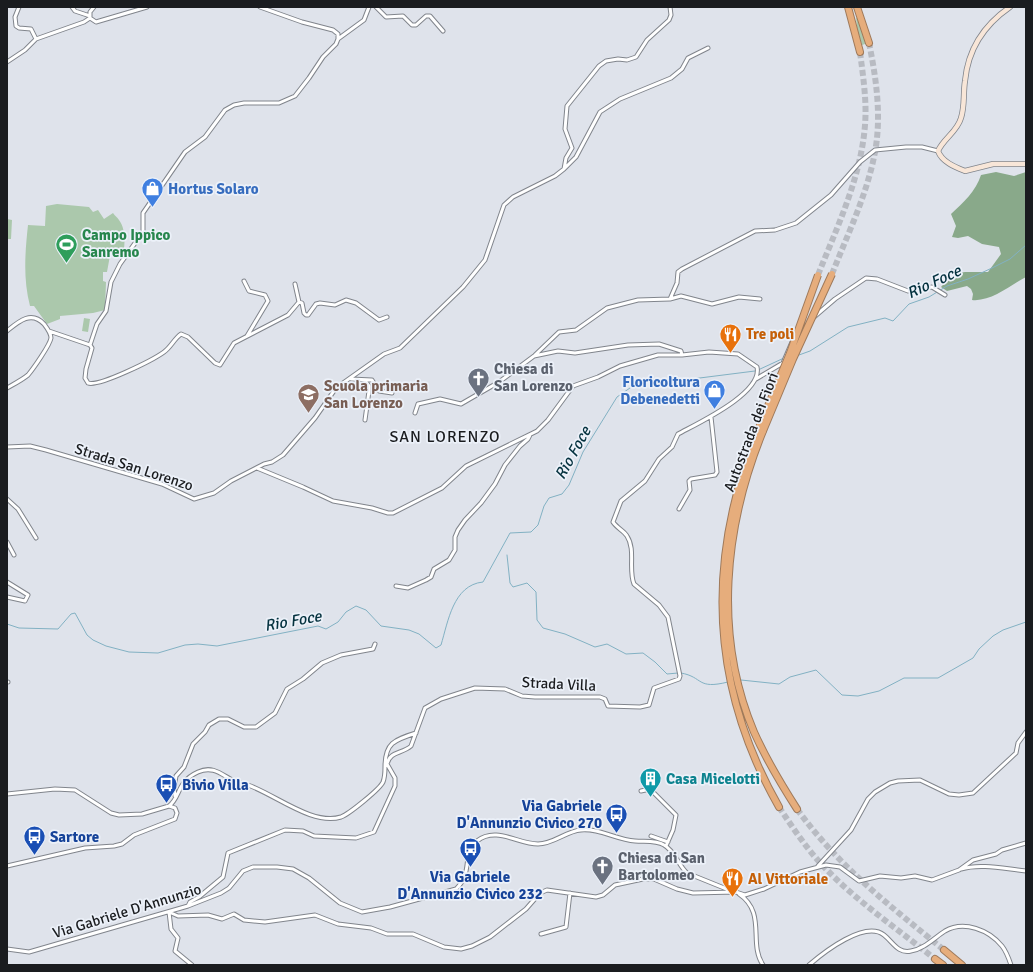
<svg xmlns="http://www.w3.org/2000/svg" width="1033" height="972" viewBox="0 0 1033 972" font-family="Signika,sans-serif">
	<rect width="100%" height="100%" fill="#dfe3eb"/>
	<path fill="#abc8ac" d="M 856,17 L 862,25 L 868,43 L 862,45 L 857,28 Z
		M 57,204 L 89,207 L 93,212 L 98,210 L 104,219 L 113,213 C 115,216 117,217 119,220 C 125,228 125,240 124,249 L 109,248 L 111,250 L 107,272 L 103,272 L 103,281 L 106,282 L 105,310 L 93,313 L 60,316 L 60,319 L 47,324 L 34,306 L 30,306 C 23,279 25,253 28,225 L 45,226 L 46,206 Z
		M 7,219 L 12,220 L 11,239 L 7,239 Z
		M 84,318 L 90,319 L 88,332 L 82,331 Z"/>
	<path fill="#89a98a" d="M 996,172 L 1014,176 L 1026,172 L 1026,277 C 1009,286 991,302 972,300 L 973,294 L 971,289 L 967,286 L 947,291 L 941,287 C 960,267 962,273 988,272 L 1001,254 L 999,247 L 982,244 L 968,236 L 958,238 L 952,237 L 956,226 L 951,214 C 963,203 976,191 981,175 Z"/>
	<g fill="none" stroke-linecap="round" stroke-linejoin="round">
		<path stroke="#82b1c3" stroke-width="1" d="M 799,355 L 810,351 L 848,327 L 885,318 L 893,321 L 909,304 L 929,297 L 947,286 L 968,279 L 992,268 L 1010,259 L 1026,245
			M 758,370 L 784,358
			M 507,555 L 510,583 L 513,587 L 527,583 L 536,592 L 537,620 L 543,628 L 565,634 L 595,647 L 607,644 L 626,654 L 643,653 L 655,662 L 667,674 L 678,673
			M 7,624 L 19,628 L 58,629 L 71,614 L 75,613 L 87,635 L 93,640 L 106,646 L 129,652 L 158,653 L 185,645 L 198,644 L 217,646 L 318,626 L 326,629 L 338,622 L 346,612 L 356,606 L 366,610 L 381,626 L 409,630 L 419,634 L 436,648 L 441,645 C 448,622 453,585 483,582 L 510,533 L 531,532 L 538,525 L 544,506 L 549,498 L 562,494 L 569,485 L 583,452 L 617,397 L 640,381 L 657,379 L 668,382 L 755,371
			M 681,673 C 704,677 696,690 728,682
			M 741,680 L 779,684 L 790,677 L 816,670 L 842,695 L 858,696 L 879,691 L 904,678 L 938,678 L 973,658 L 979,649 L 993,636 L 1003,630 L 1026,622"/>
		<path stroke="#b8bbc2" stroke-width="6" stroke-dasharray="6 3" stroke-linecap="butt" d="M 832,274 C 848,233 869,191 876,146 C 881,112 876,77 869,43
			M 818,275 C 837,227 861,178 865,125 C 867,101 863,76 860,52
			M 779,807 C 793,828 808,851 827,870 C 859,903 899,930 935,959
			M 797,809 C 839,867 889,905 944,950"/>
		<defs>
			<path id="minor" d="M 19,7 L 15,17 L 16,26 L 19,28 L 31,29 L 36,39
				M 72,7 L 75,11 L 90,16
				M 376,7 L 386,17 L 403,16 L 412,25 L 416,25 L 426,16 L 430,16 L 443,31
				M 90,18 L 96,22 L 147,7
				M 90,18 L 90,12 L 94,7
				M 338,39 L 364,20 L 369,7
				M 7,62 L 25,50 L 36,39 L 84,22 L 90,18
				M 564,169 L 566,158 L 572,148 L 565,129 L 567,106 L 599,66 L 606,61 L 618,59 L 627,60 L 636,57 L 647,40 L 669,20 L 671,15 L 670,7
				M 244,281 L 249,291 L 265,295 L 268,301 L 247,336
				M 295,284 L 299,302
				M 670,299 L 677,283 L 678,272 L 682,269 L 755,231 L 775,230 L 796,223 L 831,195 L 860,162 L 875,150 L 906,147 L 922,147 L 938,151
				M 814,317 L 835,299 L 866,278 L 877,279 L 908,291 L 932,287 L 945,295
				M 7,331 C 18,322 31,310 44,324 C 47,328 51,333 51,338 C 50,345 33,369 28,375 C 22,380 14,384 7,388
				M 49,331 L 90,345 L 97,324 L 106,311 L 111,282 L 120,264 L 143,232 L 143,213 L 185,152 L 205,137 L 225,110 L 234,105 L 244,103 L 279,103 L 295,96 L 309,78 L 323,57 L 336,44 L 338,39 L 338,34 L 333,30 L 302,22 L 260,7
				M 90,345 L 92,348 L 86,369 L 85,378 L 88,383 C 99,387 153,360 164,352 C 171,347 174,339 181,334 L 188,337 L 215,363 L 220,365 L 234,343 L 288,315 L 299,302 L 302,303 L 304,313 L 306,315 L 308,315 L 316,304 L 320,303 L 335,305 L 346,300 L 356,303 L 379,320 L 387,317
				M 535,355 L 559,332 L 576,330 L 607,308 L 638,300 L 670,299 L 681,296 L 712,304 L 739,297 L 760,299
				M 351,379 L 372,380 L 379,391 L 392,393
				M 756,379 L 783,363 L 792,342
				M 365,381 L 369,386 L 369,391 L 365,420
				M 415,413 L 418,404 L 440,399 L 461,404 L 499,382 L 534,356 L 558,351 L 575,353 L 628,345 L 659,344 L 681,351 L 682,355
				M 7,447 L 30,446 L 46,450 L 162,484 L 194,499 L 214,493 L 231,481 L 264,464 L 272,462 L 283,455 L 315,418 L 336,388 L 384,354 L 400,348 L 463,287 L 485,260 L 504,205 L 513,197 L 555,176 L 564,169 L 576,157 L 600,112 L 620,99 L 671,78 L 682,69 L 688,58 L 708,48
				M 7,499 L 18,509 L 36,538
				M 679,509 L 690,490 L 689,481 L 691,479 L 715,475 L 717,472 L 711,417
				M 7,542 L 14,555
				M 7,582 L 28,595 L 25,601 L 7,597
				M 396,586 L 408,588 L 426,580 L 431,577 L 434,569 L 449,560 L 455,550 L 455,537 L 458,530 L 465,520 L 481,503 L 495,484 L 505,465 L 520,446 L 528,439 L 530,435
				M 7,682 L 8,682
				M 641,791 L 650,789 L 676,815 L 673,830 L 666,846
				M 7,794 L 55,789 L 75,790 L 111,813 L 119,815 L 142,814 L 169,806 L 175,808 L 177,813 L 175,819 L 134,835 L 122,844 L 114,846 L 85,848 L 7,866
				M 175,796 L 174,788 L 176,776 L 184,767 L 193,744 L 205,732 L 209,725 L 219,719 L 228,719 L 244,727 L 256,727 L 275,713 L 287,689 L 303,679 L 322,663 L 341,655 L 373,649 L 375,644
				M 169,806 C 181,797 176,782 198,772 C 213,765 222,775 234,781 C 238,784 244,783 248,785 C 276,795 313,826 341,817 C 349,814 380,789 383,782 C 385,777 385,772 385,767 C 385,743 394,740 416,733
				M 651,836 L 668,842
				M 818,866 L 851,830 L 868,799 L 875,792 L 890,783 L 898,781 L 920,780 L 949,794 L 959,795 L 973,793 L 1016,753 L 1018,743 L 1026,732
				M 961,869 C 981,863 1005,869 1026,871
				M 739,894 C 767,913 748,943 763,965
				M 188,906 L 190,902 L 199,897 L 223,877 L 228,853 L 285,830 L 303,831 L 314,836 L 356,838 L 374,832 L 395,786 L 395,778 L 387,764 C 390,751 402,754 411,746 L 425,708 L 441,699 L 475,688 L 505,689 L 522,696 L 535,697 L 600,697 L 605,699 L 608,706 L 640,707 L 649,705 L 654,688 L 679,679 L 680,676 L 668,617 L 659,605 L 634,584 C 628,569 636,550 627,536 C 624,531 617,528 613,522 L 621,501 L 645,481 L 659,459 L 672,447 L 678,434 C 698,423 763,393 757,367 L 738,354 L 709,352 L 682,355 L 658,355 L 620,366 L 598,377 L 573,386 L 548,420 L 537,431 L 466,466 L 442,488 L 393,513 L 388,513 L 372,508 L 333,501 L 303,487 L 257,468
				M 541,934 L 566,927 L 570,893
				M 7,949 L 29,952 L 188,906 L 221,893 L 229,888 L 243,871 L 253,867 L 277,867 L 293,869 L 309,878 L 340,903 L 362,912 L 390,907 L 456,889 C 474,872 461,854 477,841 C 496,826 518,844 538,844 C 554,844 566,831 581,830 C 599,828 617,840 635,841 C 644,842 656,840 664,845 C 675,851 678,865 687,873 L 734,892
				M 192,965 L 175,951 L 178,938 L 171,929 L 169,912 L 178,916 L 208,915 L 222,919 L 234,914 L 244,920 L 265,922 L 315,915 L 338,924 L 371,928 L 387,934 L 413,934 L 444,947 L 461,949 L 472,946 L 490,937 L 526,909 L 540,893 L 547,890 L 596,897 L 603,895 L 615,885 L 643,879 L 654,879 L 677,889 L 693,893 L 736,892 L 745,895 L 764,889 L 800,872 L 826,865 L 840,867 L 859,881 L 880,876 L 901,878 L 915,876 L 932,880 L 959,870 L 973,860 L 996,854 L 1002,850 L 1026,843
				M 809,965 C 824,952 865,920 884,935 C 893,942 898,954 911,951 C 924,949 934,938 945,931 C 964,920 989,930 1002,946 C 1006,951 1009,959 1011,965"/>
			<path id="secondary" d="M 1010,7 C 984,25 968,49 965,81 C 963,93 965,106 961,118 C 957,132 944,138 938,151 C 942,162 955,167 965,171 L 993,164 L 1026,164"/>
			<path id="motorway" d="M 848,7 L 860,52
				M 857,7 L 869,43
				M 758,430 C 706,559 710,686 779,807
				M 763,431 C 724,527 713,635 754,732 C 766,759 781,784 797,809
				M 944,950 L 962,965
				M 935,959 L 943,965"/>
		</defs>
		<use href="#minor" stroke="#81858c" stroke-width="5"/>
		<use href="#secondary" stroke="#81858c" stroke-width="6"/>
		<use href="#motorway" stroke="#9f7a5b" stroke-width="8"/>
		<use href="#minor" stroke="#fff" stroke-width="3"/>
		<use href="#secondary" stroke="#f8e6d8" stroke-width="4.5"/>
		<use href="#motorway" stroke="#e6ad7c" stroke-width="6"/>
		<defs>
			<path id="motorway-bridge" d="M 758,430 L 790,353 L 818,275
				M 763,431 L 793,359 L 832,274"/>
		</defs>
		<use href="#motorway-bridge" stroke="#9f7a5b" stroke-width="8" stroke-linecap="butt"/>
		<use href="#motorway-bridge" stroke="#e6ad7c" stroke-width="6"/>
	</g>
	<defs>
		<symbol id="shop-pin" viewBox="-11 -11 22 30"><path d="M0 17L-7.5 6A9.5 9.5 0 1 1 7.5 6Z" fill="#3f7fe0" stroke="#ecf1f9"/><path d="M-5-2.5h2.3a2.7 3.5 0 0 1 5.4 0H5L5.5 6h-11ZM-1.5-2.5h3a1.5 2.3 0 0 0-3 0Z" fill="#fff"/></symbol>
		<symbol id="stadium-pin" viewBox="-11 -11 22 30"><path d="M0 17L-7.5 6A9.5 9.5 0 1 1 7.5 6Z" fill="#2e9e5b" stroke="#ecf1f9"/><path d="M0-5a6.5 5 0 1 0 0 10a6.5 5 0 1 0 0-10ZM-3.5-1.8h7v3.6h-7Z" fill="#fff"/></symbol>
		<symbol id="restaurant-pin" viewBox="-11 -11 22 30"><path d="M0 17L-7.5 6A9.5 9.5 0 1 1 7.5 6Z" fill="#e8710a" stroke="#ecf1f9"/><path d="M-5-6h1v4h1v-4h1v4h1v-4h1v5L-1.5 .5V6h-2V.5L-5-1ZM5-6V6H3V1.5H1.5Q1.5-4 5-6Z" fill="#fff"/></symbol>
		<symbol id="church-pin" viewBox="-11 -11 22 30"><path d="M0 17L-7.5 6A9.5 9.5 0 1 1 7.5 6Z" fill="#6b7280" stroke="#ecf1f9"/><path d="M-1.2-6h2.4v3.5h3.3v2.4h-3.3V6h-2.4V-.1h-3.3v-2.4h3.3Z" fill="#fff"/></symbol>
		<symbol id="school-pin" viewBox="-11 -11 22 30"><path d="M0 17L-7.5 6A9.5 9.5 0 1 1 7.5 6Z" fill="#8d6e63" stroke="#ecf1f9"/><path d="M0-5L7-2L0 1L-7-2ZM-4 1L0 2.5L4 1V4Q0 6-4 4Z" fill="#fff"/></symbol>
		<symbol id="building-pin" viewBox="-11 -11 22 30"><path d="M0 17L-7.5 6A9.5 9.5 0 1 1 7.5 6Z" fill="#0f9aa8" stroke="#ecf1f9"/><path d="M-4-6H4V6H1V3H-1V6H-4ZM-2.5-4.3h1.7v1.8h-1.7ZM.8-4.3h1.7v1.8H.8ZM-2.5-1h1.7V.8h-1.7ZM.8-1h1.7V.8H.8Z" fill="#fff"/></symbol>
		<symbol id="bus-pin" viewBox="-11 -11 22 30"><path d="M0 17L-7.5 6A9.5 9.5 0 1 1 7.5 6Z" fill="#1a4fb4" stroke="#ecf1f9"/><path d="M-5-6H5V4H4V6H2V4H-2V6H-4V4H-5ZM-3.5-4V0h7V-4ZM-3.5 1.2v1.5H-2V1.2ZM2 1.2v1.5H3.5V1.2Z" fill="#fff"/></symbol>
	</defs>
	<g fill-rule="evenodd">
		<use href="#shop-pin" x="140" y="176" width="25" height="34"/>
		<use href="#stadium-pin" x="54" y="232" width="25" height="34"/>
		<use href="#restaurant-pin" x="718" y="322" width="25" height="34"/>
		<use href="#church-pin" x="466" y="366" width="25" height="34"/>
		<use href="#shop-pin" x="702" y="378" width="25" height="34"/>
		<use href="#school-pin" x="296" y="382" width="25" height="34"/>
		<use href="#building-pin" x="638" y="766" width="25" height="34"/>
		<use href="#bus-pin" x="154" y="772" width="25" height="34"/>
		<use href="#bus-pin" x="604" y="802" width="25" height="34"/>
		<use href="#bus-pin" x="22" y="824" width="25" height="34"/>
		<use href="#bus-pin" x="458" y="836" width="25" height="34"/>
		<use href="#church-pin" x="590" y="854" width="25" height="34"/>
		<use href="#restaurant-pin" x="720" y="866" width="25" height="34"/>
	</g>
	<g text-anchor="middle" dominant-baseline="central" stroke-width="3.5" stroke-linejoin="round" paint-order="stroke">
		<g font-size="15" font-weight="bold" fill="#366cbe" stroke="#ecf1f9" text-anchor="start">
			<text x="168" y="189">Hortus Solaro</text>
			<text x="700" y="382" text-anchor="end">Floricoltura<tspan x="700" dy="17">Debenedetti</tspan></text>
		</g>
		<g font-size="15" font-weight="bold" fill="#27864d" stroke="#ecf1f9" text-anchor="start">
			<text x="82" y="235">Campo Ippico<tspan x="82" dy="17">Sanremo</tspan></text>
		</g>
		<g font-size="15" font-weight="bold" fill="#c56008" stroke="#ecf1f9" text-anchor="start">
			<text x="746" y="334">Tre poli</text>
			<text x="748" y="879">Al Vittoriale</text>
		</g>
		<g font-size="15" font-weight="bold" fill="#5b616d" stroke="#ecf1f9" text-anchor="start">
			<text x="494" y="369">Chiesa di<tspan x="494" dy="17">San Lorenzo</tspan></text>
			<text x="618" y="858">Chiesa di San<tspan x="618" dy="17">Bartolomeo</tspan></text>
		</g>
		<g font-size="15" font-weight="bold" fill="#785e54" stroke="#ecf1f9" text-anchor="start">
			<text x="324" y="386">Scuola primaria<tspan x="324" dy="17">San Lorenzo</tspan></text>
		</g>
		<g font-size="15" fill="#1a1c1f" stroke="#ecf1f9">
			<text transform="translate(751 432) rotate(-69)">Autostrada dei Fiori</text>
			<text transform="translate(134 467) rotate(18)">Strada San Lorenzo</text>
			<text transform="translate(559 684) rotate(3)">Strada Villa</text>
			<text transform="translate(127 911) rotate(-17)">Via Gabriele D'Annunzio</text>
		</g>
		<g font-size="15" font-weight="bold" fill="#0d838f" stroke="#ecf1f9" text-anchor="start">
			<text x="666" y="779">Casa Micelotti</text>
		</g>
		<g font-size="15" font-weight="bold" fill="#164399" stroke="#ecf1f9" text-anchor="start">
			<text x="182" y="785">Bivio Villa</text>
			<text x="602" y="806" text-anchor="end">Via Gabriele<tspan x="602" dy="17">D'Annunzio Civico 270</tspan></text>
			<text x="50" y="837">Sartore</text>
			<text x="470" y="877" text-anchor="middle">Via Gabriele<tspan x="470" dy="17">D'Annunzio Civico 232</tspan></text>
		</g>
		<g font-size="16" font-style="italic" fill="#04313e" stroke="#ecf1f9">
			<text transform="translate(934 282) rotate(-25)">Rio Foce</text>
			<text transform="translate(573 453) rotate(-61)">Rio Foce</text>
			<text transform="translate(293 621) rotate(-10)">Rio Foce</text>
		</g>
		<g font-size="16" letter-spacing="1" fill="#1a1c1f" stroke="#ecf1f9">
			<text x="445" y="437">SAN LORENZO</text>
		</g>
	</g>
	<rect width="1033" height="972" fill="none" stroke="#1a1c1f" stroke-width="16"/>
</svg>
